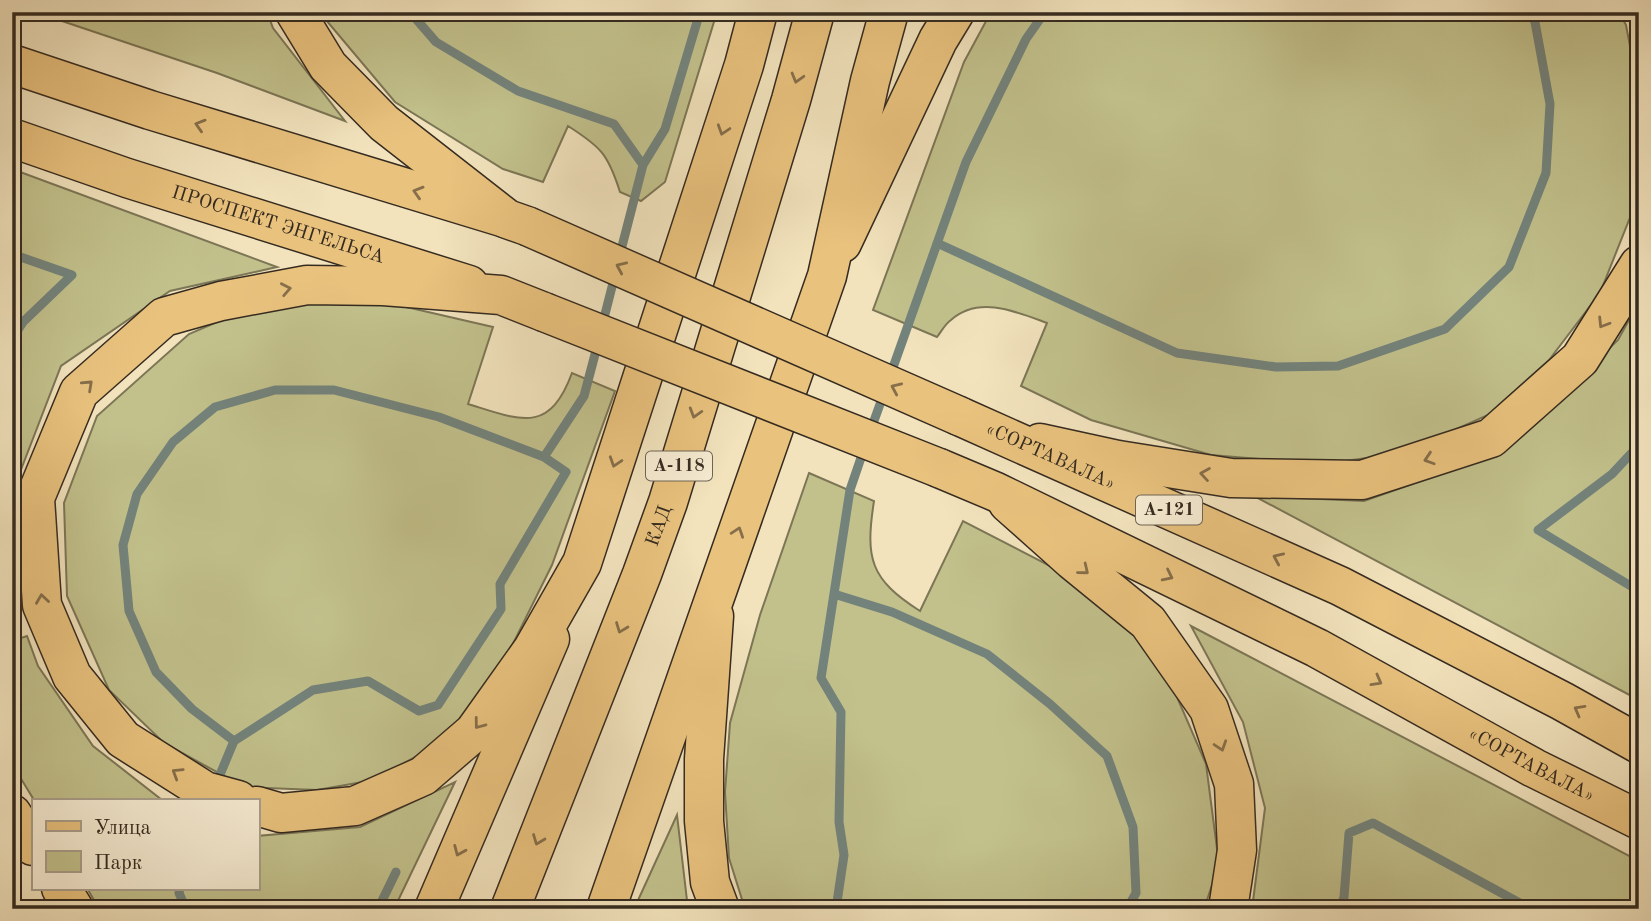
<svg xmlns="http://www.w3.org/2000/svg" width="1651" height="921" viewBox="0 0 1651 921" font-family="'Old Standard TT',serif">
	<rect width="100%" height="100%" fill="#f2e3bd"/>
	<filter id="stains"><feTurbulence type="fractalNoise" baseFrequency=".00286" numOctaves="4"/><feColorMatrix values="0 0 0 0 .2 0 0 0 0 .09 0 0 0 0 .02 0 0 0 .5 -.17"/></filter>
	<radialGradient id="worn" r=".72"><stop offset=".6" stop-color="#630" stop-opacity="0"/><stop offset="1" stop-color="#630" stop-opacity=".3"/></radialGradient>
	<path fill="#c2c18c" stroke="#7c7656" stroke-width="2" d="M 35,12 L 267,12 L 273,28 L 345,121 L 217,73 Z
		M 323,12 L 717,12 L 665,182 L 641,201 L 620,192 C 608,154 601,147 568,126 L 543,182 L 503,169 L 395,102 L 326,20 Z
		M 991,12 L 1619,12 L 1626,25 L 1639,93 L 1639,164 L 1631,215 L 1600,293 L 1549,360 L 1488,415 L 1403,453 L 1323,464 L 1211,455 L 1091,420 L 1021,386 L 1047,323 C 1017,312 979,295 951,320 C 945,324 941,332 937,337 L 873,310 L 964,62 Z
		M 12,169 L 277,267 L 170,291 L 61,366 L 12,493 Z
		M 376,300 L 493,327 L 468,404 C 520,420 549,435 572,373 L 615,391 L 552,565 L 501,668 L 440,743 L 374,780 L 317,790 L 244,787 L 164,743 L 109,690 L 67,596 L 64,503 L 97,416 L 189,334 L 264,302 Z
		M 1639,302 L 1639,700 L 1254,496 L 1364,501 L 1501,453 L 1618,340 Z
		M 809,473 L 874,501 C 865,559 870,579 920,611 L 963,521 L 1056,569 L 1136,635 L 1177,697 L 1206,764 L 1219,864 L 1204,909 L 745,909 L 729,858 L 725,792 L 730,723 L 760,615 Z
		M 1191,626 L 1639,861 L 1639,909 L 1252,909 L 1265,808 L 1243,722 Z
		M 27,636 L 38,666 L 93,746 L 162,800 L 34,800 L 12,764 L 12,641 Z
		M 455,782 L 394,909 L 99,909 L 87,888 L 257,888 L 257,836 L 360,827 Z
		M 677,815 L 688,909 L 634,909 Z"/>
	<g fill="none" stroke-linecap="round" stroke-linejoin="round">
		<path stroke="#73837c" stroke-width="9" d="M 410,12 L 436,42 L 518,91 L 614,124 L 643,165
			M 937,243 L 1177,353 L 1276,367 L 1338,366 L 1445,329 L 1509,267 L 1546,173 L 1550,104 L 1535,22 L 1530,12
			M 12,254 L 72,275 L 23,322 L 12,339
			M 619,258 L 643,165 L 665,129 L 700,12
			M 602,326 L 615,275
			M 890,376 L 966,162 L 1026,39 L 1045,12
			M 870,432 L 884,393
			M 1639,445 L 1612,474 L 1538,530 L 1639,591
			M 544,457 L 584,396 L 598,343
			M 834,594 L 892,612 L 987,654 L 1050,704 L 1107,756 L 1133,827 L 1136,893 L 1127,909
			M 219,777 L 234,741 L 192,709 L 156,672 L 129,611 L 123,545 L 137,494 L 173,442 L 215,407 L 275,390 L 334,390 L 439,417 L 544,457 L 566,472 L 500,584 L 501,609 L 438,705 L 419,711 L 368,681 L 313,690 L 234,741
			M 180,888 L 179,893 L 186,909
			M 378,909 L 396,872
			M 836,909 L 844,855 L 839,822 L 841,712 L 821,678 L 850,490 L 864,449
			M 1340,909 L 1344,897 L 1349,833 L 1373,823 L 1531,909"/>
		<defs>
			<g id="major">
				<path d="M 12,64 L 150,110 L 505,218"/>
				<path id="s1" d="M 12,138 L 127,178 L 469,285"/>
				<path d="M 842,243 L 938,40 L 955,12"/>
				<path d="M 1040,443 L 1118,460 L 1231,478 L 1362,480 L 1491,438 L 1580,359 L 1639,265"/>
				<path d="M 1008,503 L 1072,560 L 1148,622 L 1209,709 L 1234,784 L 1237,850 L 1228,909"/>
				<path d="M 714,616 L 704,759 L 704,821 L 710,882 L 720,909"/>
				<path d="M 12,814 L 33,846"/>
				<path d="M 61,888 L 74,909"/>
				<path d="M 434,909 L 550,639"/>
			</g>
			<g id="highway">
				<path d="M 295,12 L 328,66 L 384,123 L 507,219 L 527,226"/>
				<path id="s2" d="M 959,416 L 1340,586 L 1562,701 L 1639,744"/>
				<path id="s3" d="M 939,468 L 996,492 L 1317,648 L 1534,768 L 1639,820"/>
				<path d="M 238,800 L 205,791 L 123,739 L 72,676 L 42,605 L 35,498 L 79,392 L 164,317 L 221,301 L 307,285 L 383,286 L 501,295 L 544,312"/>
				<path d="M 257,806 L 281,813 L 355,806 L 423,776 L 474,732 L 533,649 L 582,563 L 744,65 L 758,12"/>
				<path id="s4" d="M 510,909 L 642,574 L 668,502 L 791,100 L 815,12"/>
				<path d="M 606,909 L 827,276 L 870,81 L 889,12"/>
			</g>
		</defs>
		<use href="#major" stroke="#352b20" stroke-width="41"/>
		<use href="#highway" stroke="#352b20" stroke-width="41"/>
		<use href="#major" stroke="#e9c27e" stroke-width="38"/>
		<use href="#highway" stroke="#e9c27e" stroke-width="38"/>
		<defs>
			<path id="highway-bridge" d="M 527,226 L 959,416
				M 544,312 L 939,468"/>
		</defs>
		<use href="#highway-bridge" stroke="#352b20" stroke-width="41" stroke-linecap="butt"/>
		<use href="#highway-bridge" stroke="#e9c27e" stroke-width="38"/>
	</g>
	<defs><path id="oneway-chevron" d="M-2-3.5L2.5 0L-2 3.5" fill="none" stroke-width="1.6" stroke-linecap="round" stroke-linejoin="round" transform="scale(1.75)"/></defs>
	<g stroke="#866f4a">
		<use href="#oneway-chevron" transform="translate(797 78) rotate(106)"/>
		<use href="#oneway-chevron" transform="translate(200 125) rotate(-163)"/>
		<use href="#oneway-chevron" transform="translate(723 130) rotate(108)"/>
		<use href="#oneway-chevron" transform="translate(418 192) rotate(-163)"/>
		<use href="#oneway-chevron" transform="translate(621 267) rotate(-156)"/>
		<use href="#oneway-chevron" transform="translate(286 289) rotate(-11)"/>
		<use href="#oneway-chevron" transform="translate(1603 323) rotate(122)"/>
		<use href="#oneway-chevron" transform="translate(88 385) rotate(-43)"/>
		<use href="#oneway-chevron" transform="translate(896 388) rotate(-156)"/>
		<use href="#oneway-chevron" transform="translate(695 413) rotate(107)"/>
		<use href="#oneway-chevron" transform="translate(1429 459) rotate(162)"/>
		<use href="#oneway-chevron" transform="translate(615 462) rotate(108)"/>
		<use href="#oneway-chevron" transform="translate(1205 474) rotate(-171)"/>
		<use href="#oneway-chevron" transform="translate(738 532) rotate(-71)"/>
		<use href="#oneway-chevron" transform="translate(1278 558) rotate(-156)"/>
		<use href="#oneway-chevron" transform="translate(1084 570) rotate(39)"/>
		<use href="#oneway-chevron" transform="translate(1168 576) rotate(26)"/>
		<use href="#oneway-chevron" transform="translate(42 599) rotate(-98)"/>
		<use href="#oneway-chevron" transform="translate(621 628) rotate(111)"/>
		<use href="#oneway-chevron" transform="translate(1377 681) rotate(29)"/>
		<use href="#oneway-chevron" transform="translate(1579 710) rotate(-151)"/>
		<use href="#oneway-chevron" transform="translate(479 724) rotate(127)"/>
		<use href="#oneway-chevron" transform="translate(1221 746) rotate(72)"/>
		<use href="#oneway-chevron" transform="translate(177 773) rotate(-148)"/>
		<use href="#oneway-chevron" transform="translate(538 840) rotate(111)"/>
		<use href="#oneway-chevron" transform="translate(459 851) rotate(113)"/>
	</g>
	<g text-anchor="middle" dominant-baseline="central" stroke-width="7" stroke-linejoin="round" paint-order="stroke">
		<g fill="#f7edd4" stroke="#6f6556" stroke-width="2">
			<rect x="646" y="451.5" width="66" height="29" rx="5"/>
			<rect x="1136" y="495.5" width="66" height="29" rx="5"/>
		</g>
		<g font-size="18" font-weight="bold" fill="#352b20">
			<text x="679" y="466">А-118</text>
			<text x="1169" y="510">А-121</text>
		</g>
		<g font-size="19" fill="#352b20" stroke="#f7edd4">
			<text stroke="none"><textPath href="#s1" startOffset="280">ПРОСПЕКТ ЭНГЕЛЬСА</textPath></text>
			<text stroke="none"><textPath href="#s2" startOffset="100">«СОРТАВАЛА»</textPath></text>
			<text stroke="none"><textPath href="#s4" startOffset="411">КАД</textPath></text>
			<text stroke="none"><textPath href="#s3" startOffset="663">«СОРТАВАЛА»</textPath></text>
		</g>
	</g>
	<rect width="1651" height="921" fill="none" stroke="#f2e3bd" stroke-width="42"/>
	<rect x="14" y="14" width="1623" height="893" fill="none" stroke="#352b20" stroke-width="3.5"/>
	<rect x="21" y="21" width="1609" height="879" fill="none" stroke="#352b20" stroke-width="2"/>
	<rect x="32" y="799" width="228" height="91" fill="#f7edd4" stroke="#a99f8c" stroke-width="2"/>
	<rect x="46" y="821" width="35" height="10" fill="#e9c27e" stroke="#a99f8c" stroke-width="2"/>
	<text x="94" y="834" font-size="21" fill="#352b20">Улица</text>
	<rect x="46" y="851" width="35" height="21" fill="#c2c18c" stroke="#a99f8c" stroke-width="2"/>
	<text x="94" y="869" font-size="21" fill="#352b20">Парк</text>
	<rect width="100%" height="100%" filter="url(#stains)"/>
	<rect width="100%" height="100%" fill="url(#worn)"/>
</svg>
